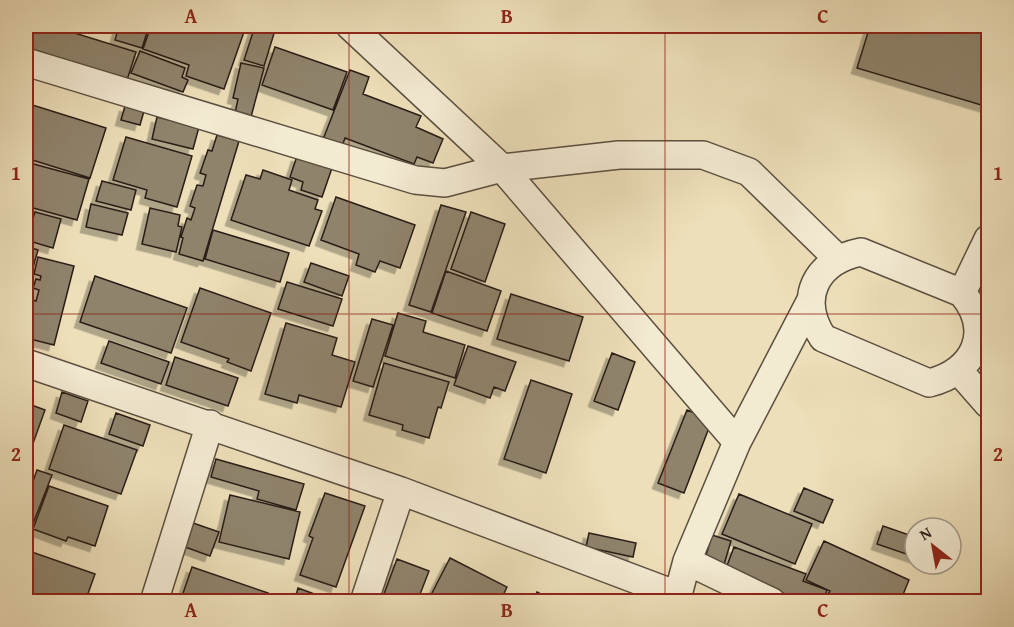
<svg xmlns="http://www.w3.org/2000/svg" width="1014" height="627" viewBox="0 0 1014 627" font-family="'Gentium Book Plus',serif">
	<defs>
		<filter id="shadow"><feDropShadow dx="-5.5" dy="5.5" stdDeviation="0" flood-color="#0004"/></filter>
	</defs>
	<rect width="100%" height="100%" fill="#eddfb9"/>
	<filter id="stains"><feTurbulence type="fractalNoise" baseFrequency=".00333" numOctaves="4"/><feColorMatrix values="0 0 0 0 .2 0 0 0 0 .09 0 0 0 0 .02 0 0 0 .5 -.17"/></filter>
	<radialGradient id="worn" r=".72"><stop offset=".6" stop-color="#630" stop-opacity="0"/><stop offset="1" stop-color="#630" stop-opacity=".3"/></radialGradient>
	<path fill="#8f836c" stroke="#2a1f18" stroke-width="1.5" filter="url(#shadow)" d="M 26,26 L 52,26 L 136,52 L 127,80 L 26,47 Z
		M 119,26 L 149,26 L 142,48 L 115,40 Z
		M 151,26 L 228,26 L 244,32 L 224,89 L 186,76 L 189,65 L 143,49 Z
		M 255,26 L 276,27 L 264,66 L 244,60 Z
		M 870,26 L 962,26 L 988,33 L 988,107 L 857,68 Z
		M 275,47 L 347,72 L 333,110 L 262,85 Z
		M 140,51 L 185,68 L 182,77 L 188,80 L 183,92 L 131,73 Z
		M 241,63 L 264,68 L 251,117 L 235,113 L 238,99 L 233,98 Z
		M 350,70 L 369,77 L 363,94 L 421,116 L 416,127 L 443,139 L 433,163 L 417,157 L 414,164 L 345,138 L 341,149 L 322,142 Z
		M 26,77 L 33,79 L 28,98 L 26,97 Z
		M 26,103 L 106,128 L 90,178 L 26,158 Z
		M 125,106 L 144,111 L 140,125 L 121,120 Z
		M 157,117 L 199,127 L 193,149 L 152,139 Z
		M 217,135 L 239,141 L 203,261 L 179,254 L 183,238 L 181,237 L 187,218 L 191,220 L 195,208 L 190,206 L 197,185 L 203,186 L 206,175 L 200,173 L 208,150 L 212,151 Z
		M 126,137 L 192,156 L 177,207 L 145,198 L 147,190 L 113,180 Z
		M 297,156 L 332,168 L 322,197 L 301,190 L 303,182 L 290,177 Z
		M 26,162 L 89,179 L 77,220 L 26,206 Z
		M 263,170 L 292,180 L 289,190 L 318,200 L 315,209 L 322,211 L 309,246 L 231,220 L 246,175 L 260,179 Z
		M 102,181 L 136,190 L 131,210 L 96,201 Z
		M 336,197 L 415,225 L 400,268 L 380,261 L 375,272 L 356,265 L 359,254 L 321,240 Z
		M 91,204 L 128,213 L 122,235 L 86,227 Z
		M 441,205 L 466,212 L 431,312 L 409,305 Z
		M 150,208 L 180,215 L 178,226 L 182,227 L 176,252 L 142,244 Z
		M 35,212 L 61,219 L 53,248 L 26,240 Z
		M 471,212 L 505,224 L 485,282 L 451,269 Z
		M 213,230 L 289,253 L 280,282 L 205,259 Z
		M 26,246 L 38,250 L 26,292 Z
		M 38,257 L 74,266 L 54,345 L 26,338 L 26,325 L 32,300 L 36,301 L 39,290 L 33,288 L 36,279 L 40,280 L 41,276 L 34,274 Z
		M 311,263 L 349,276 L 342,296 L 304,282 Z
		M 446,271 L 501,291 L 487,331 L 432,313 Z
		M 95,276 L 187,308 L 171,353 L 80,322 Z
		M 287,282 L 342,299 L 333,326 L 278,309 Z
		M 200,288 L 271,313 L 251,371 L 227,362 L 229,359 L 181,342 Z
		M 511,294 L 583,317 L 569,361 L 497,339 Z
		M 398,313 L 426,321 L 423,332 L 465,345 L 455,378 L 385,356 Z
		M 372,319 L 393,325 L 373,387 L 353,381 Z
		M 286,323 L 337,338 L 332,355 L 355,362 L 341,407 L 299,395 L 297,403 L 265,394 Z
		M 109,341 L 169,362 L 161,384 L 101,363 Z
		M 468,346 L 516,362 L 505,391 L 494,387 L 490,398 L 454,385 Z
		M 612,353 L 635,362 L 618,410 L 594,401 Z
		M 175,357 L 238,378 L 228,406 L 166,385 Z
		M 384,363 L 449,382 L 441,408 L 438,407 L 429,438 L 402,430 L 403,425 L 369,415 Z
		M 531,380 L 572,394 L 546,473 L 504,459 Z
		M 62,392 L 88,401 L 81,422 L 56,413 Z
		M 26,403 L 45,410 L 26,463 Z
		M 687,410 L 712,420 L 684,493 L 658,483 Z
		M 116,413 L 150,425 L 143,446 L 109,434 Z
		M 64,425 L 137,450 L 121,494 L 49,469 Z
		M 216,459 L 304,484 L 296,510 L 257,499 L 259,491 L 211,477 Z
		M 37,470 L 52,475 L 29,534 L 26,532 L 26,501 Z
		M 49,486 L 108,506 L 95,546 L 68,537 L 66,541 L 33,529 Z
		M 804,488 L 833,500 L 823,523 L 794,511 Z
		M 325,493 L 365,506 L 336,587 L 300,575 L 313,538 L 309,536 Z
		M 739,494 L 812,524 L 795,564 L 722,534 Z
		M 230,495 L 300,512 L 289,559 L 219,542 Z
		M 193,523 L 219,532 L 210,556 L 185,547 Z
		M 883,526 L 915,537 L 915,557 L 877,544 Z
		M 589,533 L 636,543 L 633,557 L 586,547 Z
		M 712,535 L 731,541 L 723,568 L 704,562 Z
		M 824,541 L 909,580 L 900,602 L 846,602 L 828,594 L 830,591 L 806,580 Z
		M 734,547 L 806,574 L 803,581 L 827,590 L 823,602 L 806,602 L 725,571 Z
		M 26,550 L 95,574 L 85,602 L 56,602 L 26,591 Z
		M 450,558 L 507,587 L 500,602 L 438,602 L 430,597 Z
		M 397,559 L 429,571 L 417,602 L 381,602 Z
		M 192,567 L 268,593 L 265,602 L 180,602 Z
		M 298,588 L 328,599 L 327,602 L 294,602 Z
		M 537,592 L 555,602 L 532,602 Z"/>
	<g fill="none" stroke-linecap="round" stroke-linejoin="round">
		<defs>
			<path id="minor" d="M 350,26 L 502,168 L 619,155 L 703,155 L 749,172 L 838,259
				M 26,62 L 415,180 L 445,183 L 502,168 L 737,442
				M 861,252 L 962,293 C 994,331 975,372 929,383 L 823,338 C 797,298 816,261 861,252 Z
				M 962,293 L 988,239
				M 26,363 L 401,491 L 677,595
				M 959,371 L 988,404
				M 687,561 L 772,602
				M 154,602 L 210,424
				M 364,602 L 401,491
				M 676,602 L 687,561 L 737,442 L 811,300"/>
		</defs>
		<use href="#minor" stroke="#5b4f40" stroke-width="30"/>
		<use href="#minor" stroke="#f3ead2" stroke-width="27"/>
	</g>
	<path fill="none" stroke="#8f2418" stroke-width="1.5" stroke-opacity="0.55" d="M 349,26 L 349,602M 665,26 L 665,602M 26,314 L 988,314"/>
	<rect width="1014" height="627" fill="none" stroke="#eddfb9" stroke-width="66"/>
	<g transform="translate(933 546) rotate(329)"><circle r="28" fill="#f3ead2" stroke="#a39988" stroke-width="1.5"/>
	<path d="M0-4.5L10 22L0 15L-10 22Z" fill="#8f2418"/>
	<text y="-9" font-size="16" font-weight="bold" text-anchor="middle" fill="#2a1f18">N</text>
	</g>
	<rect x="33" y="33" width="948" height="561" fill="none" stroke="#8f2418" stroke-width="2"/>
	<g font-size="20" text-anchor="middle" font-weight="bold" fill="#8f2418">
		<text x="191" y="23">A</text>
		<text x="507" y="23">B</text>
		<text x="823" y="23">C</text>
		<text x="16" y="180">1</text>
		<text x="998" y="180">1</text>
		<text x="16" y="461">2</text>
		<text x="998" y="461">2</text>
		<text x="191" y="617">A</text>
		<text x="507" y="617">B</text>
		<text x="823" y="617">C</text>
	</g>
	<rect width="100%" height="100%" filter="url(#stains)"/>
	<rect width="100%" height="100%" fill="url(#worn)"/>
</svg>
